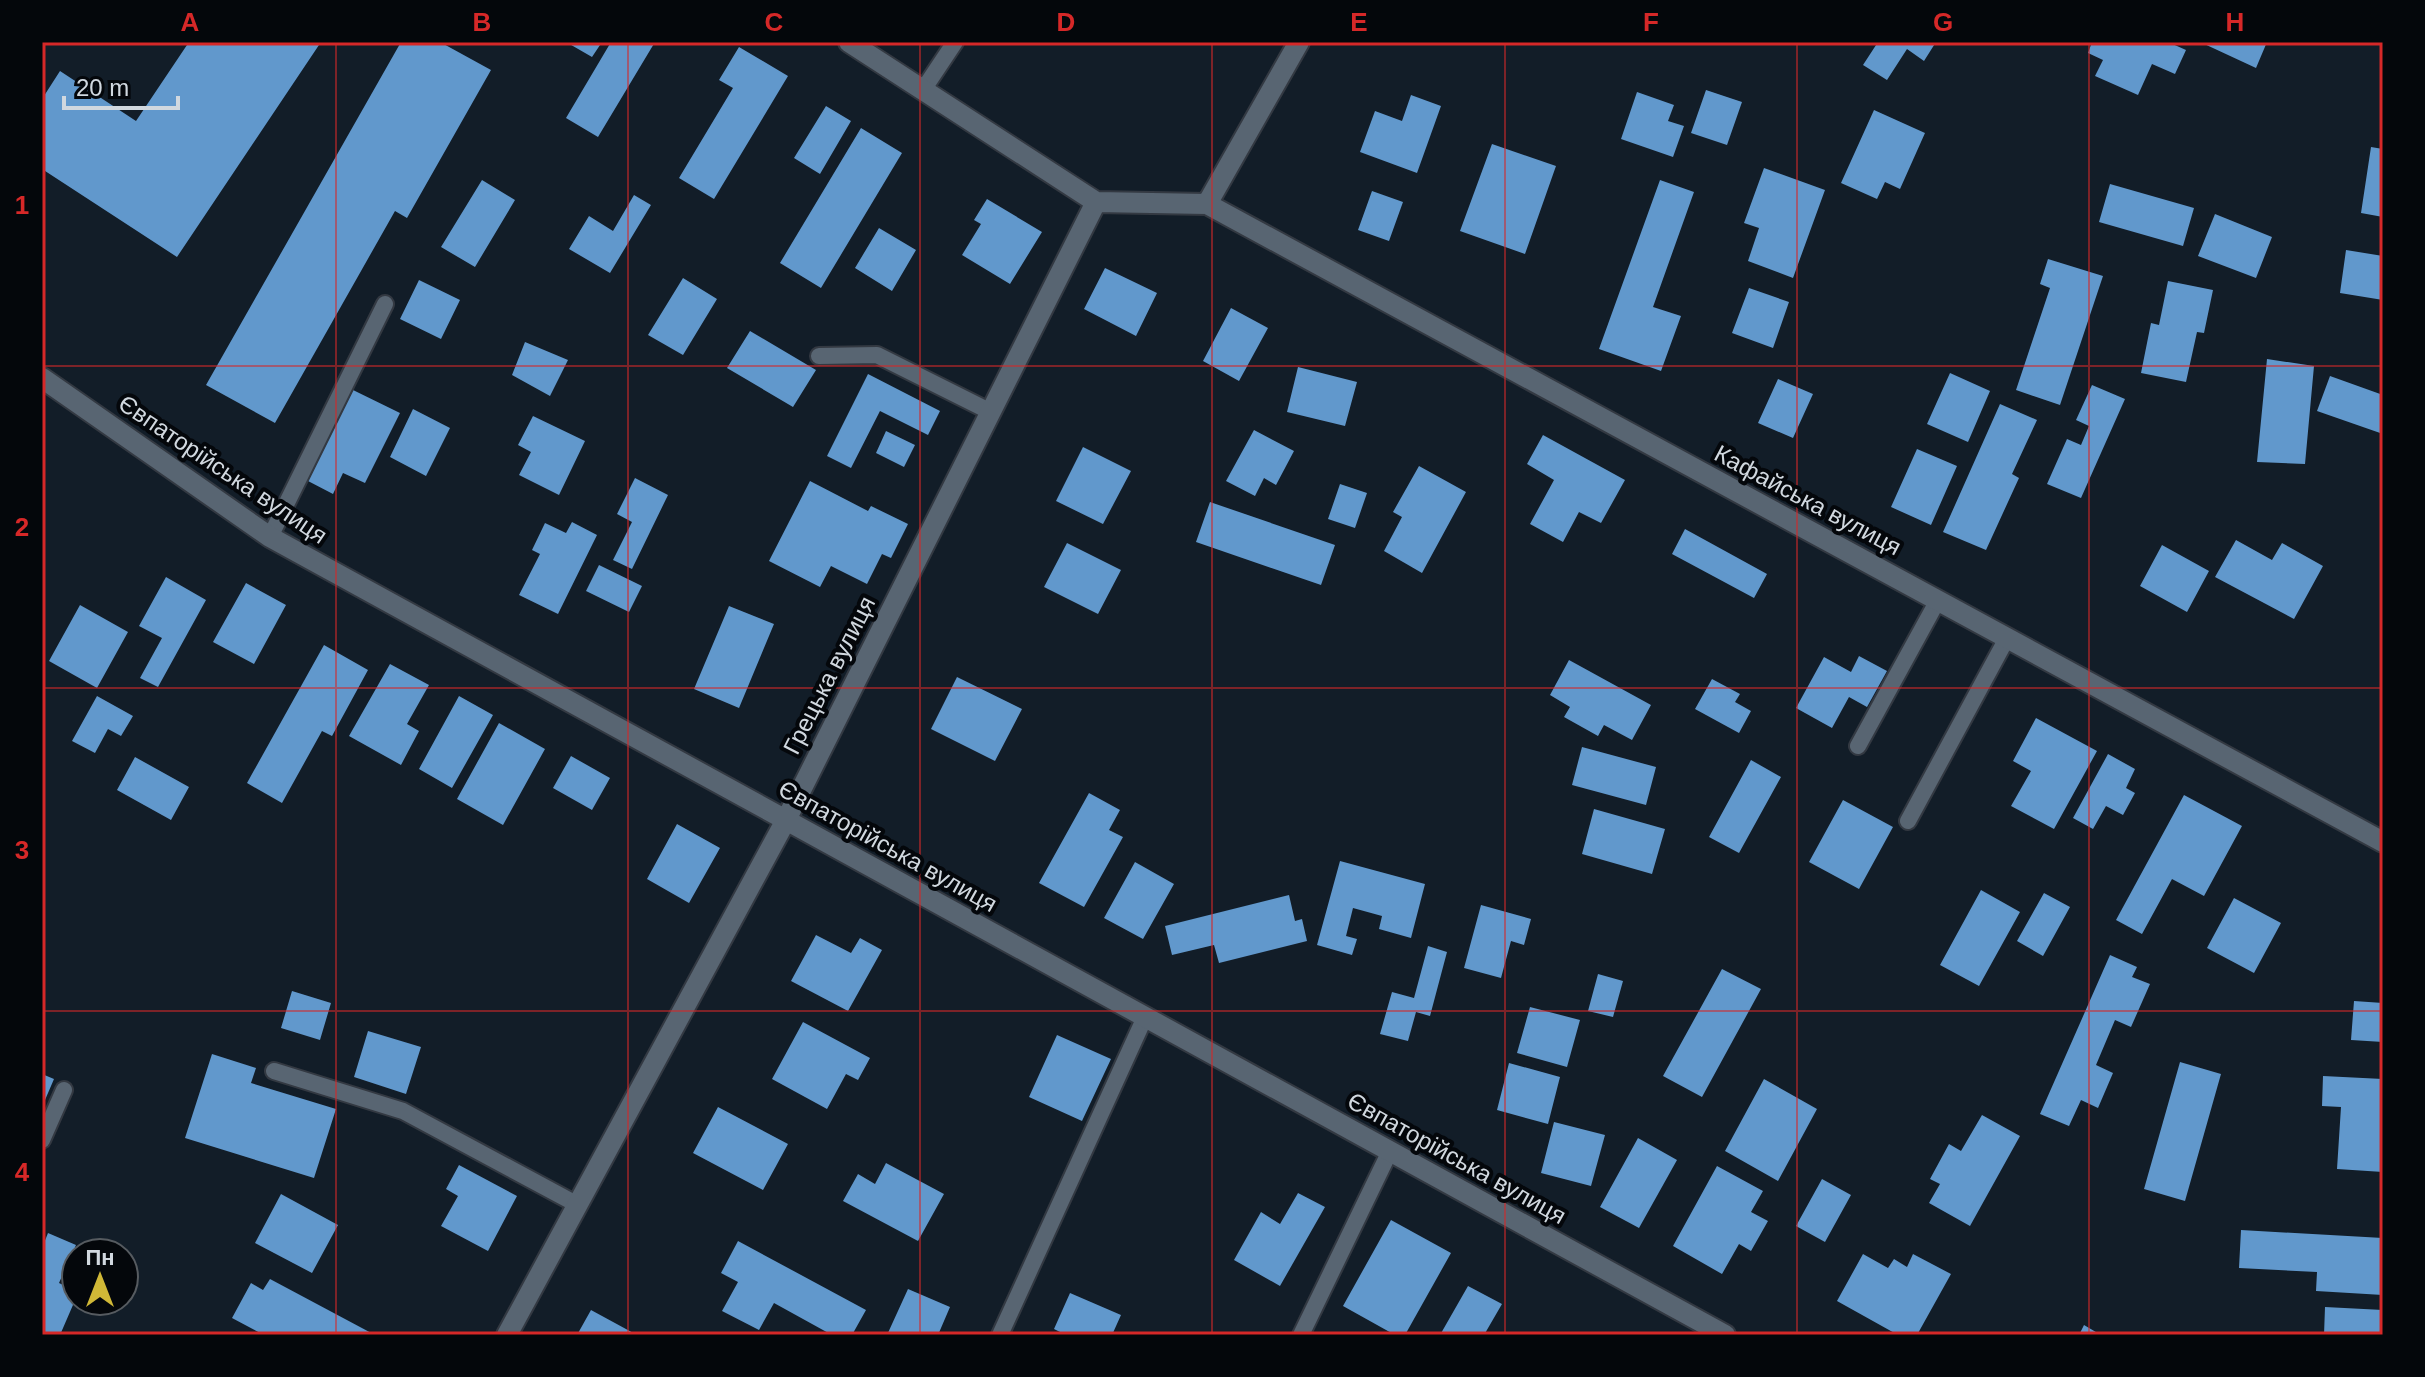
<svg xmlns="http://www.w3.org/2000/svg" width="2425" height="1377" viewBox="0 0 2425 1377" font-family="Arial,sans-serif">
	<rect width="100%" height="100%" fill="#121d28"/>
	<path fill="#6198cc" d="M 189,42 L 321,42 L 177,257 L 42,169 L 42,99 L 60,71 L 136,121 Z
		M 401,42 L 440,42 L 491,70 L 407,218 L 395,211 L 275,423 L 206,385 Z
		M 566,42 L 602,42 L 592,57 Z
		M 611,42 L 655,42 L 598,137 L 566,118 Z
		M 1878,42 L 1936,42 L 1924,61 L 1907,49 L 1887,80 L 1863,65 Z
		M 2092,42 L 2168,42 L 2186,50 L 2175,74 L 2152,64 L 2138,95 L 2095,76 L 2103,60 L 2088,53 Z
		M 2200,42 L 2267,42 L 2256,68 Z
		M 739,47 L 788,76 L 714,199 L 679,178 L 733,88 L 719,80 Z
		M 1706,90 L 1742,102 L 1727,145 L 1691,133 Z
		M 1637,92 L 1674,105 L 1668,121 L 1684,126 L 1673,157 L 1621,139 Z
		M 1411,95 L 1441,106 L 1417,173 L 1360,152 L 1375,111 L 1402,121 Z
		M 826,106 L 851,121 L 820,174 L 794,158 Z
		M 1874,110 L 1925,133 L 1900,189 L 1885,182 L 1877,199 L 1841,183 Z
		M 861,128 L 902,153 L 821,288 L 780,263 Z
		M 1492,144 L 1556,166 L 1525,254 L 1460,231 Z
		M 2371,147 L 2383,149 L 2383,217 L 2361,213 Z
		M 1764,168 L 1825,190 L 1793,278 L 1748,261 L 1759,228 L 1744,223 Z
		M 482,180 L 515,200 L 475,267 L 441,247 Z
		M 1660,180 L 1694,192 L 1653,307 L 1681,316 L 1661,371 L 1599,349 Z
		M 2110,184 L 2194,208 L 2183,246 L 2099,222 Z
		M 1372,191 L 1403,202 L 1389,241 L 1358,230 Z
		M 634,195 L 651,205 L 610,273 L 569,249 L 589,216 L 613,231 Z
		M 987,199 L 1042,232 L 1010,284 L 962,255 L 981,224 L 974,220 Z
		M 2215,214 L 2272,237 L 2256,278 L 2198,256 Z
		M 879,228 L 916,250 L 892,291 L 855,268 Z
		M 2346,250 L 2383,256 L 2383,300 L 2340,293 Z
		M 2048,259 L 2103,276 L 2060,405 L 2016,390 L 2050,288 L 2040,284 Z
		M 1105,268 L 1157,293 L 1136,336 L 1084,309 Z
		M 683,278 L 717,299 L 683,355 L 648,335 Z
		M 419,280 L 460,300 L 441,339 L 400,319 Z
		M 2168,281 L 2213,290 L 2204,333 L 2197,332 L 2186,382 L 2141,373 L 2151,323 L 2159,325 Z
		M 1749,288 L 1789,302 L 1773,348 L 1732,333 Z
		M 1231,308 L 1268,328 L 1239,381 L 1203,361 Z
		M 750,331 L 816,370 L 793,407 L 727,368 Z
		M 525,342 L 568,360 L 550,396 L 512,375 Z
		M 2267,359 L 2314,366 L 2305,464 L 2257,462 Z
		M 1298,367 L 1357,382 L 1345,426 L 1287,412 Z
		M 1950,373 L 1990,391 L 1968,442 L 1927,424 Z
		M 868,374 L 940,411 L 928,435 L 880,411 L 851,468 L 827,456 Z
		M 2330,376 L 2383,395 L 2383,434 L 2317,411 Z
		M 1778,379 L 1813,394 L 1793,438 L 1758,423 Z
		M 2092,385 L 2125,399 L 2081,498 L 2047,484 L 2067,439 L 2081,445 L 2089,426 L 2076,420 Z
		M 353,390 L 400,413 L 365,483 L 343,473 L 333,494 L 308,481 Z
		M 2000,404 L 2037,420 L 2012,474 L 2019,478 L 1986,550 L 1943,532 Z
		M 413,409 L 450,428 L 426,476 L 390,457 Z
		M 533,416 L 585,441 L 559,495 L 519,475 L 531,452 L 518,445 Z
		M 1254,430 L 1294,451 L 1276,485 L 1264,478 L 1255,496 L 1226,481 Z
		M 886,431 L 915,445 L 904,467 L 876,453 Z
		M 1543,435 L 1625,480 L 1601,523 L 1579,512 L 1563,542 L 1530,524 L 1554,480 L 1527,464 Z
		M 1083,447 L 1131,471 L 1103,524 L 1056,501 Z
		M 1917,449 L 1957,466 L 1931,525 L 1891,507 Z
		M 1419,466 L 1466,492 L 1422,573 L 1384,551 L 1402,517 L 1393,512 Z
		M 635,478 L 668,495 L 632,569 L 613,560 L 632,522 L 617,514 Z
		M 810,481 L 868,511 L 871,506 L 908,524 L 891,558 L 882,554 L 867,584 L 831,566 L 820,587 L 769,561 Z
		M 1340,484 L 1367,493 L 1355,528 L 1328,519 Z
		M 1210,502 L 1335,545 L 1321,585 L 1196,542 Z
		M 572,522 L 597,535 L 558,614 L 519,595 L 540,554 L 532,550 L 545,523 L 566,533 Z
		M 1685,529 L 1767,574 L 1754,598 L 1672,554 Z
		M 2236,540 L 2272,560 L 2282,543 L 2323,566 L 2294,619 L 2215,577 Z
		M 1067,543 L 1121,570 L 1098,614 L 1044,587 Z
		M 2162,545 L 2209,571 L 2187,612 L 2140,586 Z
		M 599,565 L 642,586 L 629,612 L 586,591 Z
		M 166,577 L 206,600 L 158,687 L 140,678 L 162,638 L 139,626 Z
		M 246,583 L 286,605 L 254,664 L 213,642 Z
		M 80,605 L 128,632 L 97,688 L 49,661 Z
		M 729,606 L 774,624 L 739,708 L 694,689 Z
		M 324,645 L 368,670 L 332,736 L 322,731 L 282,803 L 247,783 Z
		M 1859,656 L 1887,671 L 1867,707 L 1849,697 L 1832,728 L 1796,708 L 1824,657 L 1851,672 Z
		M 1569,660 L 1651,705 L 1632,740 L 1604,725 L 1598,736 L 1564,717 L 1570,707 L 1550,695 Z
		M 390,664 L 429,685 L 407,724 L 419,731 L 401,765 L 349,736 Z
		M 957,677 L 1022,709 L 995,761 L 931,729 Z
		M 1712,679 L 1740,694 L 1735,702 L 1751,711 L 1739,733 L 1695,709 Z
		M 97,696 L 133,716 L 121,736 L 108,729 L 95,753 L 72,741 Z
		M 459,696 L 493,715 L 452,788 L 419,769 Z
		M 2036,718 L 2097,751 L 2054,829 L 2011,806 L 2031,771 L 2013,761 Z
		M 499,723 L 545,749 L 503,825 L 457,799 Z
		M 1582,747 L 1656,767 L 1646,805 L 1572,785 Z
		M 2108,754 L 2135,769 L 2126,788 L 2135,793 L 2123,815 L 2106,806 L 2093,829 L 2073,818 Z
		M 571,756 L 610,778 L 592,810 L 553,788 Z
		M 135,757 L 189,787 L 171,820 L 117,790 Z
		M 1751,760 L 1781,777 L 1739,853 L 1709,837 Z
		M 1089,793 L 1120,810 L 1109,830 L 1123,837 L 1084,907 L 1039,883 Z
		M 2184,795 L 2242,826 L 2204,896 L 2172,879 L 2142,934 L 2116,920 Z
		M 1843,800 L 1893,827 L 1859,889 L 1809,862 Z
		M 1594,809 L 1665,829 L 1652,874 L 1582,854 Z
		M 677,824 L 720,848 L 689,903 L 647,879 Z
		M 1340,861 L 1425,884 L 1411,938 L 1379,929 L 1382,916 L 1353,908 L 1346,936 L 1357,939 L 1352,955 L 1317,945 Z
		M 1135,862 L 1174,884 L 1143,939 L 1104,918 Z
		M 1981,890 L 2020,912 L 1979,986 L 1940,965 Z
		M 2044,893 L 2070,907 L 2043,956 L 2017,941 Z
		M 1289,895 L 1295,921 L 1302,919 L 1307,941 L 1219,963 L 1214,945 L 1172,955 L 1165,926 Z
		M 2234,898 L 2281,923 L 2254,973 L 2207,948 Z
		M 1481,905 L 1531,919 L 1524,945 L 1511,941 L 1501,978 L 1464,968 Z
		M 816,935 L 851,953 L 860,938 L 882,950 L 848,1011 L 791,981 Z
		M 1428,946 L 1447,952 L 1430,1016 L 1416,1012 L 1408,1041 L 1380,1034 L 1392,992 L 1414,998 Z
		M 2110,955 L 2137,967 L 2132,977 L 2150,984 L 2131,1027 L 2115,1020 L 2096,1065 L 2113,1073 L 2098,1108 L 2081,1100 L 2069,1126 L 2040,1114 Z
		M 1722,969 L 1761,989 L 1702,1097 L 1663,1076 Z
		M 1598,974 L 1623,981 L 1613,1017 L 1588,1011 Z
		M 292,991 L 331,1003 L 320,1040 L 281,1028 Z
		M 2354,1001 L 2383,1003 L 2383,1042 L 2351,1040 Z
		M 1530,1007 L 1580,1020 L 1567,1067 L 1517,1053 Z
		M 803,1022 L 870,1058 L 858,1080 L 846,1074 L 827,1109 L 772,1079 Z
		M 368,1031 L 421,1047 L 406,1094 L 354,1077 Z
		M 1057,1035 L 1111,1059 L 1082,1121 L 1029,1097 Z
		M 212,1054 L 256,1068 L 251,1083 L 336,1109 L 314,1178 L 185,1138 Z
		M 2180,1062 L 2221,1074 L 2185,1201 L 2144,1189 Z
		M 1509,1063 L 1560,1077 L 1548,1124 L 1497,1110 Z
		M 42,1074 L 54,1079 L 42,1107 Z
		M 2323,1076 L 2383,1079 L 2383,1172 L 2337,1169 L 2341,1107 L 2322,1106 Z
		M 1764,1079 L 1817,1109 L 1778,1181 L 1725,1151 Z
		M 718,1107 L 788,1144 L 763,1190 L 693,1153 Z
		M 1982,1115 L 2020,1136 L 1970,1226 L 1929,1203 L 1940,1184 L 1930,1179 L 1949,1144 L 1961,1151 Z
		M 1554,1122 L 1605,1135 L 1591,1186 L 1541,1173 Z
		M 1638,1138 L 1677,1160 L 1639,1228 L 1600,1207 Z
		M 886,1163 L 944,1194 L 918,1241 L 843,1201 L 858,1174 L 875,1184 Z
		M 459,1165 L 517,1196 L 488,1251 L 441,1226 L 458,1196 L 446,1189 Z
		M 1717,1166 L 1763,1191 L 1751,1212 L 1768,1221 L 1751,1251 L 1739,1244 L 1722,1274 L 1673,1246 Z
		M 1822,1179 L 1851,1195 L 1825,1242 L 1796,1226 Z
		M 1298,1193 L 1325,1207 L 1280,1286 L 1234,1260 L 1261,1212 L 1280,1224 Z
		M 281,1194 L 338,1225 L 312,1273 L 255,1243 Z
		M 1391,1220 L 1451,1253 L 1405,1335 L 1395,1335 L 1343,1306 Z
		M 2241,1230 L 2383,1238 L 2383,1295 L 2316,1291 L 2317,1272 L 2239,1268 Z
		M 48,1233 L 76,1245 L 59,1283 L 76,1291 L 76,1298 L 60,1335 L 42,1335 L 42,1248 Z
		M 738,1241 L 866,1310 L 852,1335 L 832,1335 L 774,1303 L 759,1330 L 722,1311 L 738,1282 L 721,1273 Z
		M 1863,1254 L 1888,1268 L 1894,1259 L 1907,1267 L 1913,1254 L 1951,1274 L 1917,1335 L 1898,1335 L 1837,1301 Z
		M 270,1279 L 375,1335 L 264,1335 L 232,1318 L 251,1283 L 263,1290 Z
		M 1468,1286 L 1502,1304 L 1484,1335 L 1440,1335 Z
		M 908,1289 L 950,1307 L 938,1335 L 887,1335 Z
		M 1070,1293 L 1121,1315 L 1112,1335 L 1066,1335 L 1054,1329 Z
		M 2325,1307 L 2383,1310 L 2382,1335 L 2324,1335 Z
		M 591,1310 L 637,1335 L 577,1335 Z
		M 2084,1325 L 2101,1335 L 2079,1335 Z"/>
	<g fill="none" stroke-linecap="round" stroke-linejoin="round">
		<defs>
			<path id="lane" d="M 923,90 L 955,42
				M 819,356 L 877,355 L 991,412
				M 270,537 L 385,304
				M 1858,746 L 1938,600
				M 1908,821 L 2007,638
				M 274,1071 L 403,1111 L 578,1205
				M 42,1140 L 64,1090
				M 1000,1335 L 1145,1017
				M 1301,1335 L 1390,1151"/>
			<path id="street" d="M 849,42 L 1096,202
				M 1096,202 L 1207,204 L 2383,842
				M 1207,204 L 1299,42
				M 42,378 L 270,537 L 1725,1335
				M 507,1335 L 786,820 L 1096,202"/>
		</defs>
		<use href="#lane" stroke="#333942" stroke-width="20"/>
		<use href="#street" stroke="#333942" stroke-width="24"/>
		<use href="#lane" stroke="#586572" stroke-width="16"/>
		<use href="#street" stroke="#586572" stroke-width="20"/>
	</g>
	<path fill="none" stroke="#d62828" stroke-width="2" stroke-opacity="0.55" d="M 336,42 L 336,1335M 628,42 L 628,1335M 920,42 L 920,1335M 1212,42 L 1212,1335M 1505,42 L 1505,1335M 1797,42 L 1797,1335M 2089,42 L 2089,1335M 42,366 L 2383,366M 42,688 L 2383,688M 42,1011 L 2383,1011"/>
	<g text-anchor="middle" dominant-baseline="central" stroke-width="8" stroke-linejoin="round" paint-order="stroke">
		<g font-size="24" fill="#d1d8df" stroke="#04070b">
			<text transform="translate(223 469) rotate(34)">Євпаторійська вулиця</text>
			<text transform="translate(1808 500) rotate(28)">Кафайська вулиця</text>
			<text transform="translate(829 675) rotate(-63)">Грецька вулиця</text>
			<text transform="translate(888 846) rotate(29)">Євпаторійська вулиця</text>
			<text transform="translate(1457 1158) rotate(29)">Євпаторійська вулиця</text>
		</g>
	</g>
	<rect width="2425" height="1377" fill="none" stroke="#04070b" stroke-width="88"/>
	<g transform="translate(100 1277)"><circle r="38" fill="#04070b" stroke="#565b60" stroke-width="2"/>
	<path d="M0-6L14 30L0 20L-14 30Z" fill="#d0b837"/>
	<text y="-12" font-size="22" font-weight="bold" text-anchor="middle" fill="#d1d8df">Пн</text>
	</g>
	<path d="M64 96v12h114v-12" fill="none" stroke="#d1d8df" stroke-width="4"/>
	<text x="76" y="96" font-size="24" fill="#d1d8df" stroke="#04070b" stroke-width="6" paint-order="stroke">20 m</text>
	<rect x="44" y="44" width="2337" height="1289" fill="none" stroke="#d62828" stroke-width="3"/>
	<g font-size="26" text-anchor="middle" font-weight="bold" fill="#d62828">
		<text x="190" y="31">A</text>
		<text x="482" y="31">B</text>
		<text x="774" y="31">C</text>
		<text x="1066" y="31">D</text>
		<text x="1359" y="31">E</text>
		<text x="1651" y="31">F</text>
		<text x="1943" y="31">G</text>
		<text x="2235" y="31">H</text>
		<text x="22" y="214">1</text>
		<text x="22" y="536">2</text>
		<text x="22" y="859">3</text>
		<text x="22" y="1181">4</text>
	</g>
</svg>
